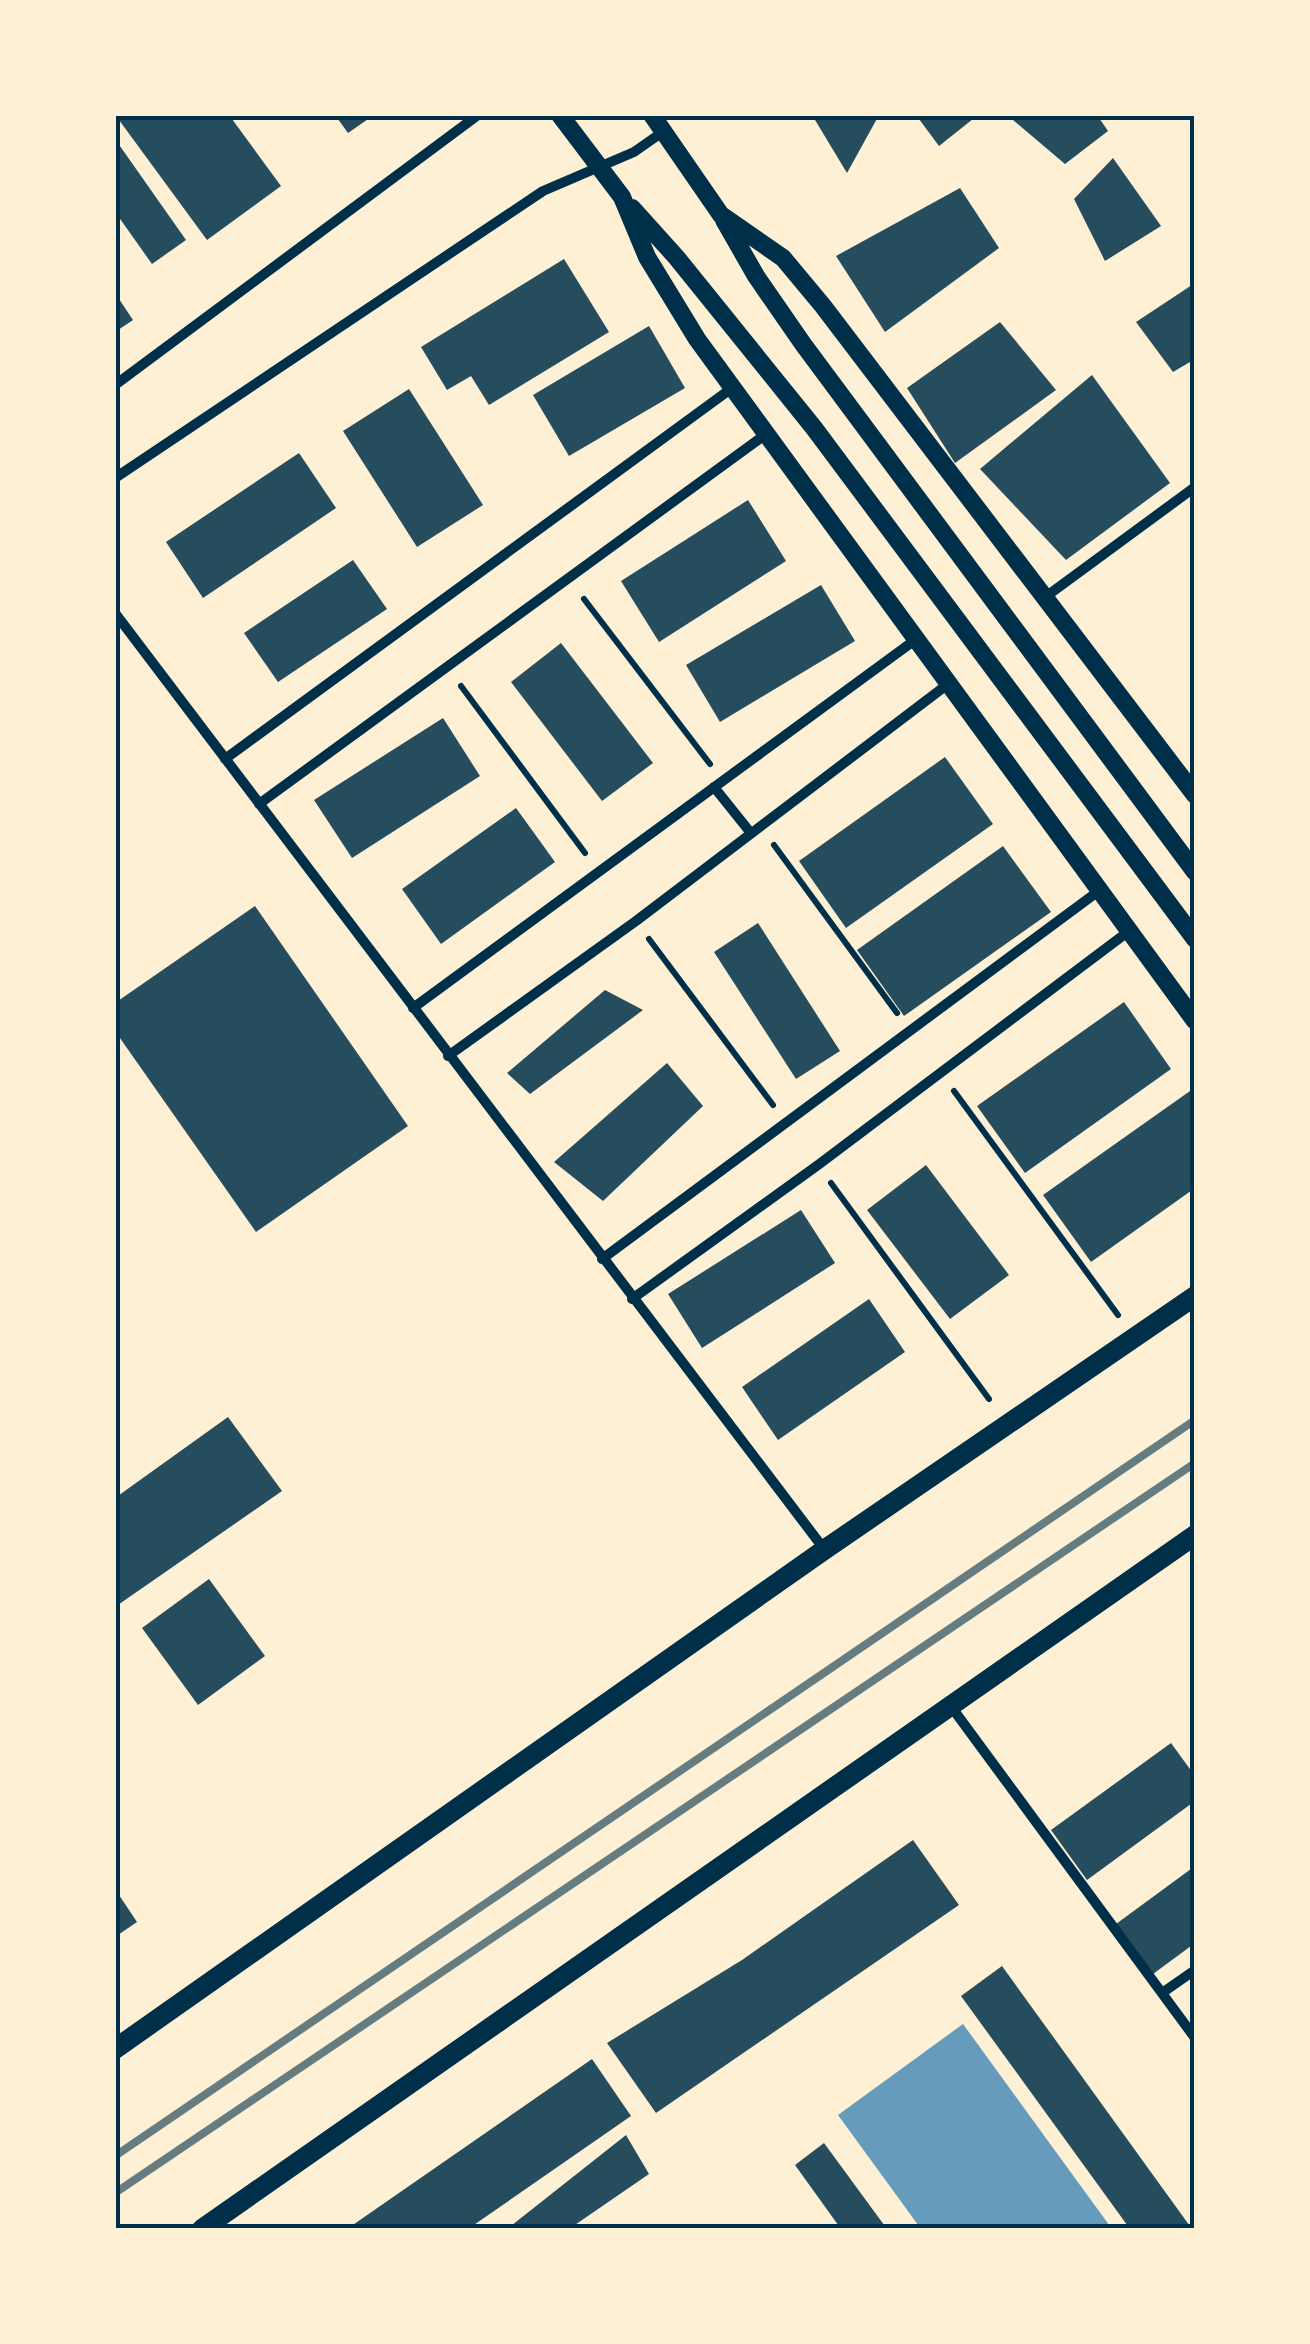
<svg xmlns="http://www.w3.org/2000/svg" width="1310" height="2344" viewBox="0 0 1310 2344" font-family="Overpass,sans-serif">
	<rect width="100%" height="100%" fill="#fdf0d5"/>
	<path fill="#669bbc" d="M 963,2024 L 1112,2229 L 921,2229 L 838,2115 Z"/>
	<path fill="#264d5e" d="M 126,115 L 229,115 L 281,186 L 207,240 L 119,120 Z
		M 335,115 L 374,115 L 348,133 Z
		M 812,115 L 879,115 L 847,173 Z
		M 916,115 L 978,115 L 939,146 Z
		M 1007,115 L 1097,115 L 1108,131 L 1065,164 Z
		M 115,139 L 186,240 L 152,264 L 118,216 L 115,218 Z
		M 1113,158 L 1161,226 L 1105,261 L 1074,199 Z
		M 960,188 L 999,248 L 885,332 L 836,256 Z
		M 564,259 L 609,332 L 489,405 L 471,376 L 447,390 L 421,347 Z
		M 1195,283 L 1195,359 L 1173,372 L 1136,322 Z
		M 115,293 L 133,320 L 115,332 Z
		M 1000,322 L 1056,390 L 955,463 L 907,388 Z
		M 649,326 L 685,388 L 569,456 L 533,395 Z
		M 1092,375 L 1170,483 L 1066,560 L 980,469 Z
		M 409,389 L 483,505 L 417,547 L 343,431 Z
		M 299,453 L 336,508 L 203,598 L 166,542 Z
		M 748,500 L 786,561 L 659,642 L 621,581 Z
		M 353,560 L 387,609 L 278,682 L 244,633 Z
		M 821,585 L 855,641 L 720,722 L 686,665 Z
		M 561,643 L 653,763 L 602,801 L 511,682 Z
		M 443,718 L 480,776 L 352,858 L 314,800 Z
		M 945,757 L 993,824 L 846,928 L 799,861 Z
		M 516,808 L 555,862 L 441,944 L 402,889 Z
		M 1003,846 L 1051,912 L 904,1016 L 857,950 Z
		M 255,906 L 408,1126 L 256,1232 L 115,1031 L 115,1003 Z
		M 758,923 L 840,1051 L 796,1079 L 714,952 Z
		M 605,990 L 643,1010 L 530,1094 L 507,1073 Z
		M 1124,1002 L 1171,1069 L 1025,1173 L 977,1106 Z
		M 667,1063 L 703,1106 L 603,1201 L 554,1162 Z
		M 1190,1091 L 1195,1099 L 1195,1188 L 1091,1262 L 1043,1195 Z
		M 926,1165 L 1009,1275 L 950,1319 L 867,1210 Z
		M 801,1210 L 835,1263 L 702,1348 L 668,1294 Z
		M 869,1299 L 905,1352 L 778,1440 L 742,1387 Z
		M 228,1417 L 282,1491 L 115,1607 L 115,1498 Z
		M 209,1579 L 265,1656 L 198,1705 L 142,1628 Z
		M 1171,1743 L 1195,1776 L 1195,1801 L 1087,1880 L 1051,1830 Z
		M 913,1840 L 959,1905 L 656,2113 L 607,2043 L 742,1960 Z
		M 1195,1866 L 1195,1943 L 1153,1974 L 1116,1924 Z
		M 115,1889 L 137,1922 L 115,1937 Z
		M 1002,1966 L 1192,2229 L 1130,2229 L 961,1996 Z
		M 592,2059 L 631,2116 L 468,2229 L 347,2229 Z
		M 626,2135 L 649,2174 L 569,2229 L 507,2229 Z
		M 824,2143 L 887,2229 L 841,2229 L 795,2165 Z"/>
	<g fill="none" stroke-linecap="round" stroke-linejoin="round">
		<path stroke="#003049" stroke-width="6" d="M 584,599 L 710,764
			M 461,686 L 585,853
			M 774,845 L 897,1013
			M 649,939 L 773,1105
			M 954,1091 L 1118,1315
			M 831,1183 L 989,1399"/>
		<path stroke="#003049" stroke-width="10" d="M 115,385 L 478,115
			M 115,478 L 543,191 L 634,152 L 664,131
			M 1044,598 L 1195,487
			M 115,613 L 824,1549
			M 225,759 L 732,388
			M 714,787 L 750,832
			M 259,804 L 766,434
			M 413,1008 L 915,640
			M 448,1056 L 636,921 L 948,684
			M 602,1259 L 1100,890
			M 632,1299 L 818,1165 L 1129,931
			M 950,1705 L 1195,2038
			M 1162,1993 L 1195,1970"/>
		<path stroke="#003049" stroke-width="18" d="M 560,115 L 622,197 L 647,257 L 697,339 L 1195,1021
			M 652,115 L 721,215 L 783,258 L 823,306 L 1195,795
			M 632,208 L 677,258 L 814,428 L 1195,939
			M 724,220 L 756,276 L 803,344 L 1195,872"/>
		<path stroke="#003049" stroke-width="20" d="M 115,2049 L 824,1550 L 1195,1296
			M 202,2229 L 1195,1535"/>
		<path stroke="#657d81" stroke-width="8" d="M 115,2156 L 1195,1420
			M 115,2193 L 1195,1463"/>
	</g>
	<rect width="1310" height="2344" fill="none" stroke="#fdf0d5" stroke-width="235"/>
	<rect x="118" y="118" width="1074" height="2108" fill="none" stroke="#003049" stroke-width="4"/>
</svg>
